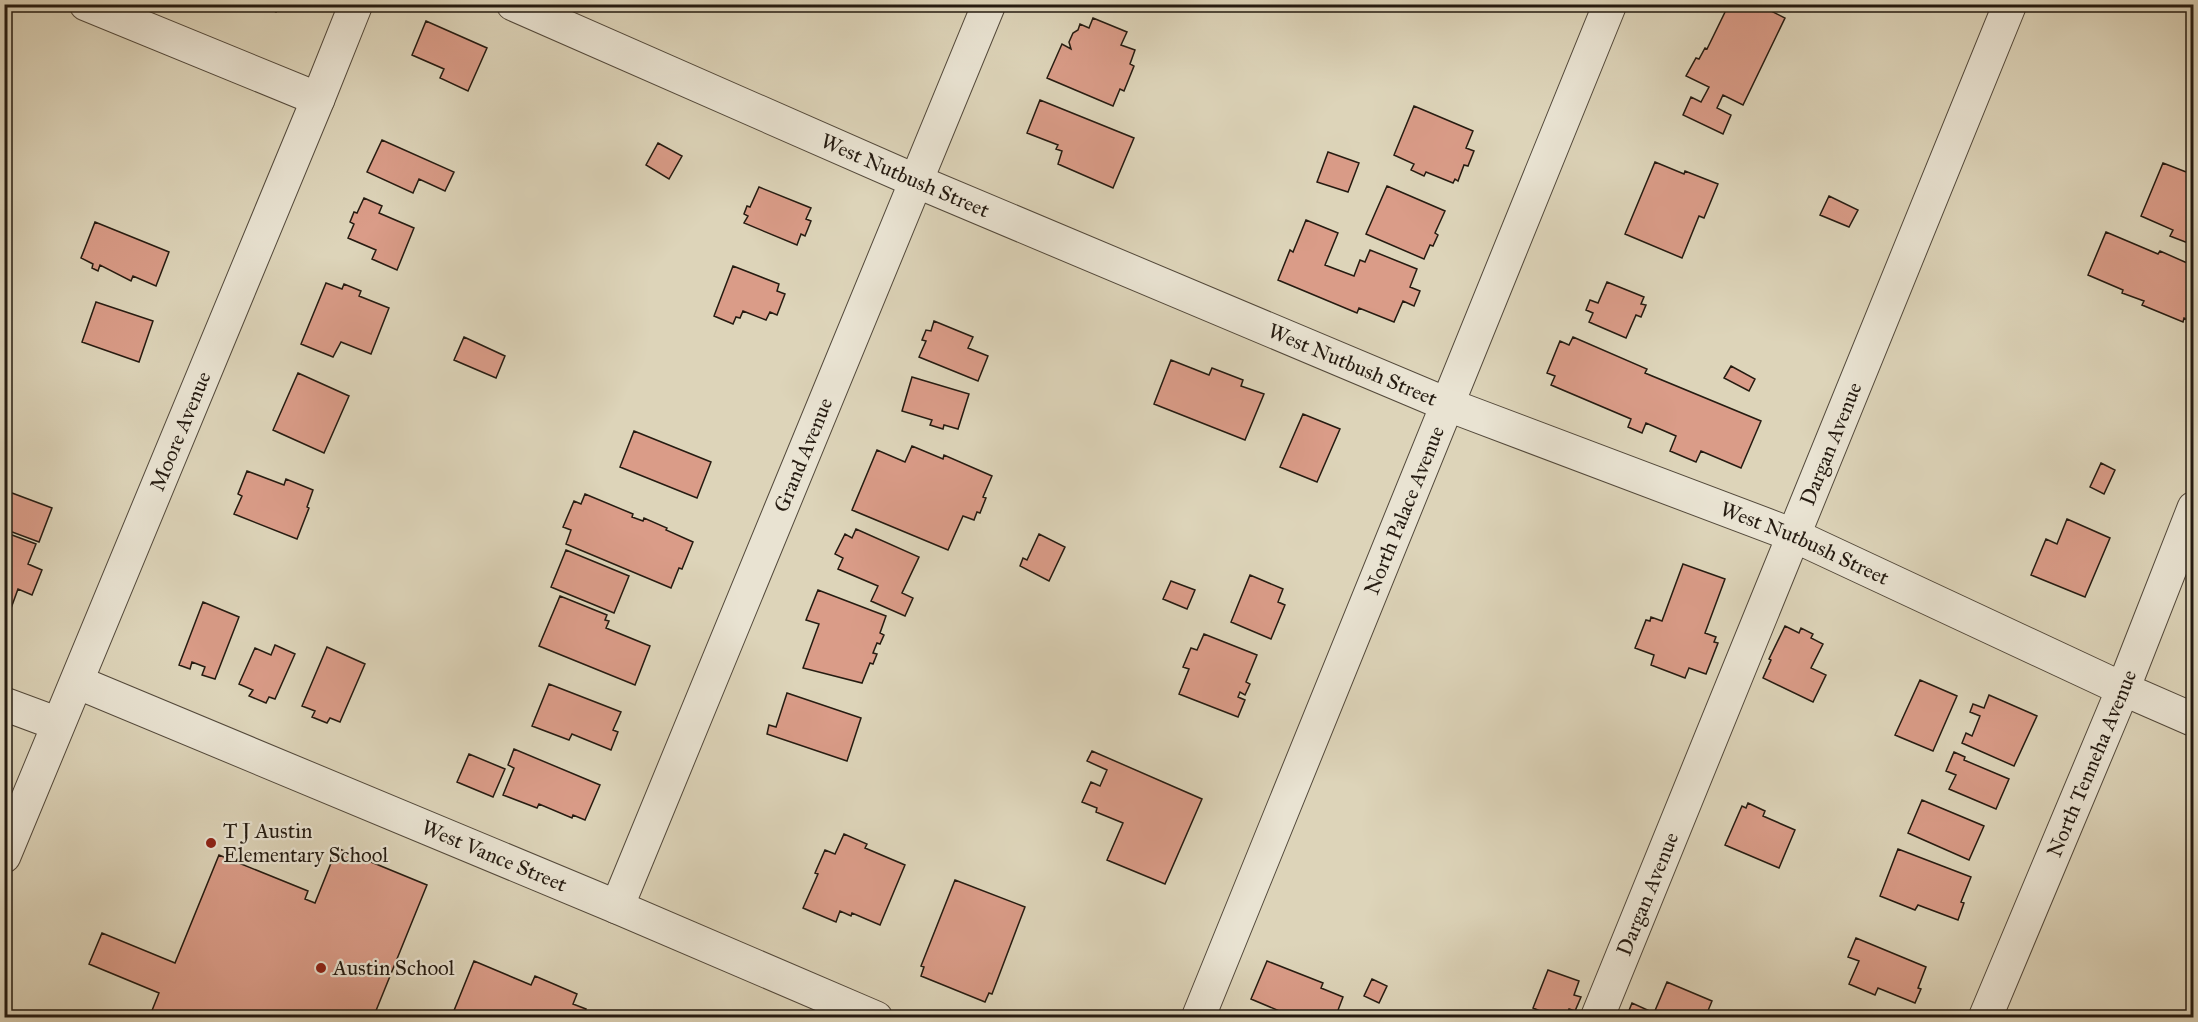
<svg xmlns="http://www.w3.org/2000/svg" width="2198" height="1022" viewBox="0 0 2198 1022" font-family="'IM FELL Great Primer',serif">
	<rect width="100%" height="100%" fill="#ddd4b9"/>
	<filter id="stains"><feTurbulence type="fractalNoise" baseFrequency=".00333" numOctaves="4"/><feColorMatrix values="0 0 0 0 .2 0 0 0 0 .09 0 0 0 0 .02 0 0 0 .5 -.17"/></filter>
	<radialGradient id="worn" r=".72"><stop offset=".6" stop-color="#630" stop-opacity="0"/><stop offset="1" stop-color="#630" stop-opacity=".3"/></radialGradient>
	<path fill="#da9c88" stroke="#251b11" stroke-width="1.5" d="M 260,4 L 292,4 L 290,9 L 279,5 L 276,12 Z
		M 1729,4 L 1757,4 L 1785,18 L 1743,105 L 1723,95 L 1717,108 L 1731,115 L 1723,134 L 1683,115 L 1691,97 L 1701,102 L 1709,87 L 1686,76 L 1696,58 L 1699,59 L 1705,48 L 1707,49 Z
		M 1093,18 L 1127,32 L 1121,45 L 1135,50 L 1130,64 L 1134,66 L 1124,91 L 1120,89 L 1113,106 L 1047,78 L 1062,44 L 1071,49 L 1069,42 L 1073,33 L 1078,30 L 1080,24 L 1089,28 Z
		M 426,21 L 487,48 L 468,91 L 440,78 L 444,69 L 412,55 Z
		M 1040,100 L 1134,138 L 1113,188 L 1058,164 L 1062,151 L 1056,149 L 1058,145 L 1027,133 Z
		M 1414,106 L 1473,131 L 1466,148 L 1474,151 L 1468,166 L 1464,165 L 1458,181 L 1455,179 L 1453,183 L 1426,172 L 1424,176 L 1411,170 L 1414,164 L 1394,155 Z
		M 382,140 L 454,172 L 445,191 L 419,179 L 413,193 L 367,172 Z
		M 658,143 L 682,156 L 669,179 L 646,165 Z
		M 1328,152 L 1359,163 L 1348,192 L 1317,182 Z
		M 1655,162 L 1684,174 L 1685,171 L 1718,184 L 1704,218 L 1699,216 L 1682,258 L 1625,234 Z
		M 2163,163 L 2194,175 L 2193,245 L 2170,236 L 2173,230 L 2141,216 Z
		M 1387,186 L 1445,211 L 1435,233 L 1438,235 L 1433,246 L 1430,245 L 1424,259 L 1366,234 Z
		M 759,187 L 811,208 L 806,219 L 811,221 L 805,236 L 801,234 L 797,245 L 744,223 L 748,216 L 744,214 L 747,206 L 750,207 Z
		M 1829,196 L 1858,210 L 1849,227 L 1820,215 Z
		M 364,198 L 382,206 L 379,213 L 414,228 L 397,270 L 372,259 L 376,250 L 348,238 L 354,224 L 350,222 L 354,212 L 357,213 Z
		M 1306,220 L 1338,233 L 1325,265 L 1354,276 L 1360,260 L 1365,262 L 1370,250 L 1417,269 L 1410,287 L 1420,291 L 1414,306 L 1403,301 L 1394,322 L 1359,308 L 1357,313 L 1278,280 L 1290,250 L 1293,252 Z
		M 95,222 L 169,252 L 156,286 L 133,276 L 131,281 L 100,265 L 98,271 L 92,268 L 93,264 L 81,258 Z
		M 2106,232 L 2158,254 L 2160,251 L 2194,266 L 2194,322 L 2184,318 L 2183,322 L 2142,305 L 2144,301 L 2122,293 L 2123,290 L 2088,275 Z
		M 733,266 L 779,284 L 777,291 L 785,294 L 777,315 L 770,312 L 766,320 L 743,311 L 740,318 L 736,317 L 733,324 L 714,316 Z
		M 1607,282 L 1644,297 L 1641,304 L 1646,305 L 1641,317 L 1636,315 L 1626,338 L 1589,322 L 1593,313 L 1586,310 L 1590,300 L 1598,303 Z
		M 326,283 L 342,289 L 344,284 L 361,291 L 359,296 L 389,308 L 371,354 L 341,342 L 333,357 L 301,344 Z
		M 96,302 L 153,321 L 139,362 L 82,342 Z
		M 934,321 L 973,337 L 968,348 L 988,356 L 978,381 L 919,357 L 926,341 L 922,340 L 926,330 L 931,331 Z
		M 464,337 L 505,356 L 496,378 L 454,360 Z
		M 1573,337 L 1647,369 L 1645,373 L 1761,421 L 1741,468 L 1701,451 L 1696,462 L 1670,451 L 1676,436 L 1646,423 L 1642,433 L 1628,427 L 1631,419 L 1551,385 L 1555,376 L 1547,373 L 1560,341 L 1569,345 Z
		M 1171,360 L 1209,375 L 1212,368 L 1243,380 L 1241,386 L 1264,394 L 1245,440 L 1154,404 Z
		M 1731,366 L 1755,379 L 1749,391 L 1724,378 Z
		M 298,373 L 349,396 L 324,453 L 273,430 Z
		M 912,377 L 969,394 L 958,429 L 944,425 L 943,429 L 930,425 L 932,420 L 902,411 Z
		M 1303,414 L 1340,429 L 1317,482 L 1280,467 Z
		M 634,431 L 711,462 L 697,498 L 620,467 Z
		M 912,446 L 943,459 L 944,455 L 992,476 L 983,497 L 986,498 L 980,513 L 977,512 L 974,520 L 963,516 L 948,550 L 852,510 L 877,450 L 905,462 Z
		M 2101,463 L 2115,470 L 2104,494 L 2090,487 Z
		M 247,471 L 284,485 L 286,479 L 313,490 L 307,507 L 309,508 L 297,539 L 234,514 L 242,496 L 238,494 Z
		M 4,490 L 52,508 L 39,542 L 4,529 Z
		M 585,494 L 633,514 L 632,517 L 643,521 L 644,518 L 667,528 L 666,530 L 693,542 L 682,569 L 679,568 L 671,588 L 566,544 L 571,530 L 563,527 L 574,501 L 581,504 Z
		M 2067,519 L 2110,538 L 2085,597 L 2031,575 L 2046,539 L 2057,544 Z
		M 856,529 L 919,557 L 902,593 L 913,598 L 905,616 L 871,601 L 878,586 L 838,569 L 843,558 L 835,554 L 845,534 L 852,538 Z
		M 4,532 L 36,544 L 28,564 L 42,570 L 32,595 L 18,589 L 10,611 L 4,609 Z
		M 1039,534 L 1065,547 L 1049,581 L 1020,566 L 1023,558 L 1027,560 Z
		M 566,550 L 629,576 L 614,613 L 551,587 Z
		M 1683,564 L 1725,579 L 1705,633 L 1716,637 L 1714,642 L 1718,643 L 1706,674 L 1689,668 L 1685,678 L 1651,665 L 1654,655 L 1635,648 L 1646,620 L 1650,621 L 1651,617 L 1662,621 Z
		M 1250,575 L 1283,589 L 1278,602 L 1285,605 L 1271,639 L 1231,622 Z
		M 1171,581 L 1195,590 L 1187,609 L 1163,599 Z
		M 818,590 L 886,616 L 880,633 L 884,635 L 880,644 L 877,643 L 873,653 L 877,654 L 873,664 L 870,663 L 862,683 L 803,668 L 819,624 L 806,620 Z
		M 560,596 L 607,615 L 605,620 L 609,621 L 606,628 L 650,646 L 635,685 L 539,646 Z
		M 203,602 L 239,617 L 215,679 L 202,675 L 205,667 L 192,662 L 190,669 L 179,665 Z
		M 1785,626 L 1799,633 L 1801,628 L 1813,634 L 1811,638 L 1823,644 L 1811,668 L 1826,675 L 1813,702 L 1763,678 L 1771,660 L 1769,659 Z
		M 1204,634 L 1257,655 L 1246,682 L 1250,684 L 1245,695 L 1240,692 L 1238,697 L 1245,700 L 1238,717 L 1179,694 L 1189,669 L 1183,667 L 1191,648 L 1197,650 Z
		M 275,645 L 295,654 L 275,699 L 269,697 L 266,703 L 249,696 L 253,690 L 239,684 L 255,648 L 271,655 Z
		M 327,647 L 365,664 L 340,722 L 330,718 L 327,723 L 312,717 L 315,711 L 302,706 Z
		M 1920,680 L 1957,696 L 1933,751 L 1895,735 Z
		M 549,684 L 621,712 L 613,730 L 618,732 L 611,750 L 572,734 L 569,740 L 532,726 Z
		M 787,693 L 861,718 L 847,761 L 767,734 L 769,725 L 776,727 Z
		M 1989,695 L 2037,716 L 2014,766 L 1962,743 L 1966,733 L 1972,736 L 1980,716 L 1970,712 L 1973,704 L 1984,708 Z
		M 514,749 L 600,785 L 585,820 L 573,815 L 572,818 L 539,804 L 537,808 L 503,795 L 514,768 L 508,765 Z
		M 1092,751 L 1202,799 L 1165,884 L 1107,860 L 1123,823 L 1096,812 L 1097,808 L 1082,802 L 1091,782 L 1100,786 L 1107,770 L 1087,761 Z
		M 1954,752 L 1965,757 L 1964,760 L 2009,779 L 1996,809 L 1949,789 L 1956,775 L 1946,771 Z
		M 469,754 L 505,769 L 493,797 L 457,782 Z
		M 1922,800 L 1984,826 L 1969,860 L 1908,833 Z
		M 1748,803 L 1765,811 L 1763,816 L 1795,830 L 1779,868 L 1725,845 L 1742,806 L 1746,808 Z
		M 844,834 L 867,844 L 865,848 L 905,865 L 880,925 L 852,913 L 851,916 L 840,911 L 836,922 L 803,908 L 818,874 L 815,873 L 825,850 L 835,854 Z
		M 337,848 L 427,885 L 373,1018 L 149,1018 L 159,993 L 89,964 L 102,933 L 175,963 L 219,855 L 308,891 L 305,899 L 315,903 Z
		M 1898,849 L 1971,877 L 1961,902 L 1964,903 L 1958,920 L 1918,905 L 1915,910 L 1880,896 Z
		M 955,880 L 1025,907 L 992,994 L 989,993 L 985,1002 L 921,976 L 924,967 L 921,966 Z
		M 1856,938 L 1926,967 L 1918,988 L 1921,989 L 1915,1003 L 1878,988 L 1875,995 L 1849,984 L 1859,961 L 1848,957 Z
		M 474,961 L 531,985 L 535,976 L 577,994 L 573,1004 L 586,1009 L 582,1018 L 451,1018 Z
		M 1267,961 L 1323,983 L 1321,988 L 1343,997 L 1335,1018 L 1296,1018 L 1251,999 Z
		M 1548,970 L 1579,981 L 1574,995 L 1581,997 L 1575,1011 L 1569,1009 L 1565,1018 L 1557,1018 L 1533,1008 Z
		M 1372,979 L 1387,986 L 1379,1003 L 1364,996 Z
		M 1667,982 L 1712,1001 L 1705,1018 L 1626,1018 L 1632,1003 L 1654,1013 Z"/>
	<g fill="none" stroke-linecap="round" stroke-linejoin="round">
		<defs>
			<g id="minor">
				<path d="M 86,4 L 318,99"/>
				<path id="s1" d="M 513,4 L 916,181 L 1446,404 L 1793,535 L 2123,689 L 2194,720"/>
				<path id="s2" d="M 77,682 L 617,907 L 876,1018"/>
				<path d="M 4,704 L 58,724"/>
				<path id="s3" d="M 4,856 L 318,99 L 356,4"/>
				<path id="s4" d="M 617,907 L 989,4"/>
				<path id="s5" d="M 1198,1018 L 1610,4"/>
				<path id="s6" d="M 1597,1018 L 2010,4"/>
				<path id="s7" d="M 1985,1018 L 2123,689 L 2194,508"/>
			</g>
		</defs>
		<use href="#minor" stroke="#53493b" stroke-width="35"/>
		<use href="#minor" stroke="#e9e3d2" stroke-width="33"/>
	</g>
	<g fill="#8f2418" stroke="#e9e3d2" stroke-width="2">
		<circle cx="211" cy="843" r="6"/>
		<circle cx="321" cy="968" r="6"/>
	</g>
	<g text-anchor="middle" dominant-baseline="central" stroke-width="4.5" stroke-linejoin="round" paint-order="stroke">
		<g font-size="21" fill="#251b11" stroke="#e9e3d2">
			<text stroke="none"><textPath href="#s1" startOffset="428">West Nutbush Street</textPath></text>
			<text stroke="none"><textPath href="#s1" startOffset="914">West Nutbush Street</textPath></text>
			<text stroke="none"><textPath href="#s3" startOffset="460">Moore Avenue</textPath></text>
			<text stroke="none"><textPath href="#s6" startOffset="620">Dargan Avenue</textPath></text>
			<text stroke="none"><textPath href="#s4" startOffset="489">Grand Avenue</textPath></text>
			<text stroke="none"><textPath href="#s5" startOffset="548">North Palace Avenue</textPath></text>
			<text stroke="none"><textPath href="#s1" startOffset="1400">West Nutbush Street</textPath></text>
			<text stroke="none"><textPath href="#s7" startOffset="276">North Tenneha Avenue</textPath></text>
			<text stroke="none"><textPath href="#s2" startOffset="452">West Vance Street</textPath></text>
			<text stroke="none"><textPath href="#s6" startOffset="134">Dargan Avenue</textPath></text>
		</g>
		<g font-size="21" fill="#251b11" stroke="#e9e3d2" text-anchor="start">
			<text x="223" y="831">T J Austin<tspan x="223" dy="24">Elementary School</tspan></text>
			<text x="333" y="968">Austin School</text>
		</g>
	</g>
	<rect width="2198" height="1022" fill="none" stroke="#ddd4b9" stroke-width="24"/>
	<rect x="6" y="6" width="2186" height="1010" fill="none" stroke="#251b11" stroke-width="3"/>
	<rect x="12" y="12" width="2174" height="998" fill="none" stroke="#251b11" stroke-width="1.5"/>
	<rect width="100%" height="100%" filter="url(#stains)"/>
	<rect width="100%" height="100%" fill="url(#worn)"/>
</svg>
